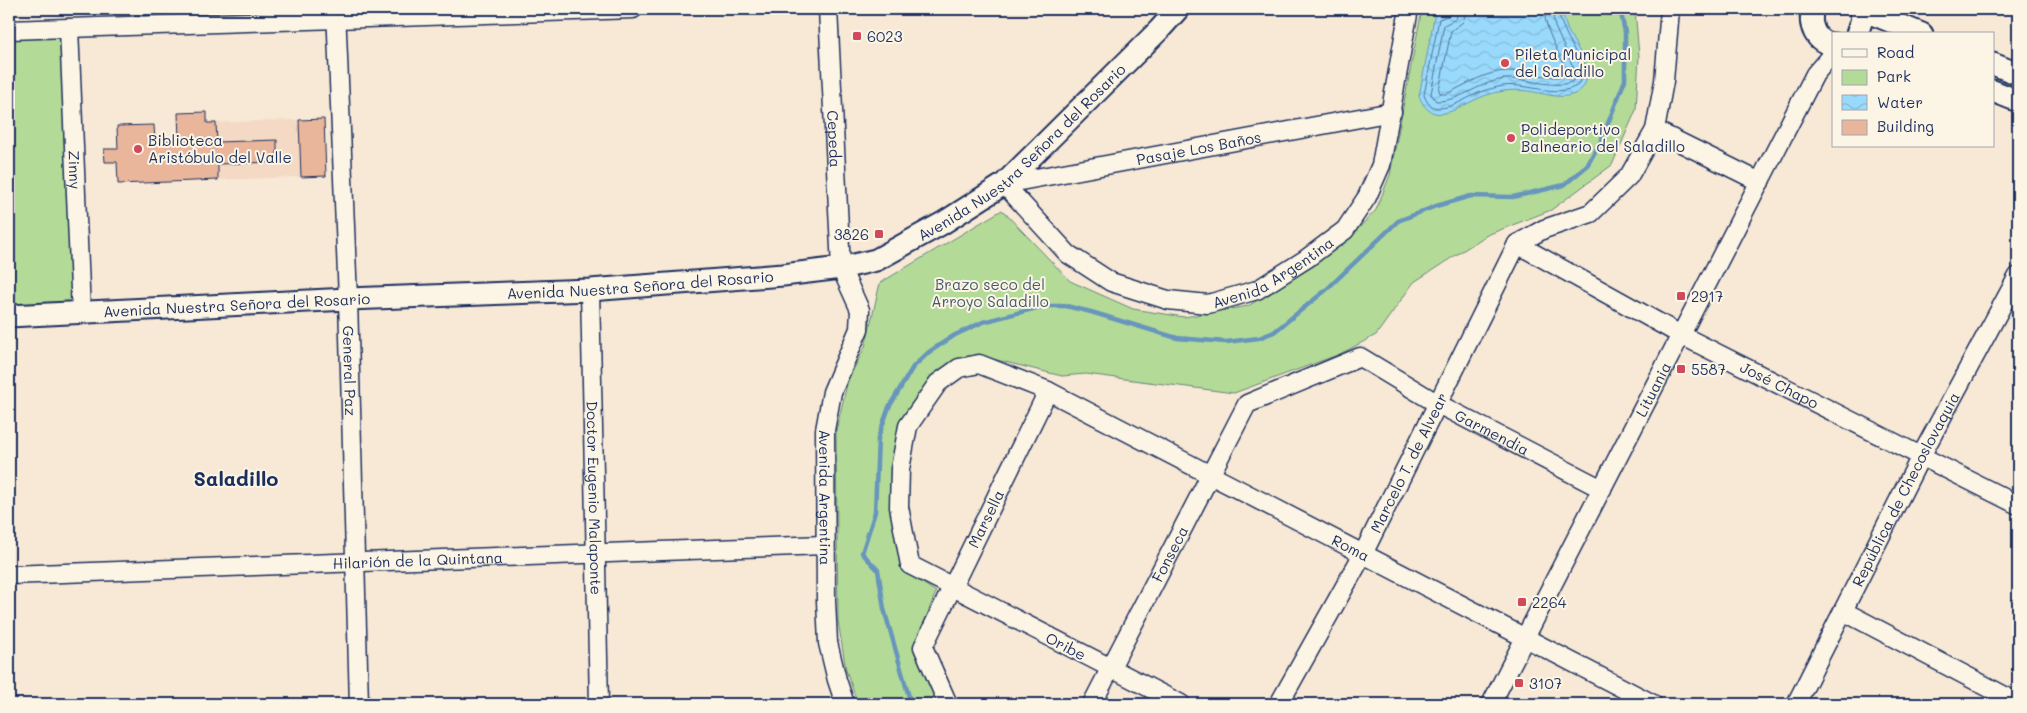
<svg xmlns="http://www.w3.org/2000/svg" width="2027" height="713" viewBox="0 0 2027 713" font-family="Mali,sans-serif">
	<defs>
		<pattern id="water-waves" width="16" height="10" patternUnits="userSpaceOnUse" patternTransform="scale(1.25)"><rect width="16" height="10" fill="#99d9fb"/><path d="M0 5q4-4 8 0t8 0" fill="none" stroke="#83bbda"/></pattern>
	</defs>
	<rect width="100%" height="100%" fill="#f8e8d6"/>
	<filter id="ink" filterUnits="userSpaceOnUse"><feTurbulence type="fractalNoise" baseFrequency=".02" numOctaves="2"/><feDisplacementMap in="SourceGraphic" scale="10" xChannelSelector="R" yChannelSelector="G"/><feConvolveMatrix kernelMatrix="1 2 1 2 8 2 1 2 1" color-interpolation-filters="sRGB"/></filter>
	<g filter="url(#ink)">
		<path fill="#f4d9c4" d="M 207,112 L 207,123 L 324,119 L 326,176 L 181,181 L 178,113 Z"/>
		<path fill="#b3db97" stroke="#67857a" d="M 1422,9 L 1635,9 L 1639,56 L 1636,110 L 1612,165 L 1551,210 L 1487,235 L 1414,282 L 1376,335 L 1340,354 L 1234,393 L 1086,374 L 1062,376 L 989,358 L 959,362 L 901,425 L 894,507 L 903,570 L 936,592 L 914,648 L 938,704 L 858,704 L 846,670 L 838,621 L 836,431 L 848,380 L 865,347 L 880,283 L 1002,210 L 1070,281 L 1133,309 L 1184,317 L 1248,306 L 1315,265 L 1358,229 L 1376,210 L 1390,175 Z
			M 69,28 L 81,313 L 9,316 L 9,30 Z"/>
		<path fill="url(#water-waves)" stroke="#6795bc" d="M 1462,9 L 1562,9 C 1564,19 1566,29 1572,38 C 1579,52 1594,71 1583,87 C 1571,104 1544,93 1528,91 C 1512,89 1495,91 1479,98 C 1458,107 1432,129 1419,96 L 1435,13 Z"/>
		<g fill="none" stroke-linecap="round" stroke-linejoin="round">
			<path stroke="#4d739d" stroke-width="1" d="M 1453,9 L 1450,15 L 1439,19 L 1424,95 C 1432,121 1461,101 1476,94 C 1483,90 1491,89 1498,87 C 1524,80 1555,100 1578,85 C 1590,63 1560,34 1558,9
				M 1459,9 L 1456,19 L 1444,25 L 1431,94 L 1436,101 C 1461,102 1481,80 1507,79 C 1525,78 1559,90 1573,81 L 1575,71 L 1555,27 L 1552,9
				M 1467,9 L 1463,22 L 1451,31 L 1439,91 L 1441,94 L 1446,94 C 1466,85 1486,71 1508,71 C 1525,71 1552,80 1567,76 L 1568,73 C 1559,52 1545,32 1544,9"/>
			<path stroke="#6795bc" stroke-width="4.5" d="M 911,704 L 884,609 L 878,570 L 862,553 L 875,512 L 878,438 L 889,407 L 913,367 L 929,352 L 955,335 L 983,322 L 1044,306 L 1066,306 L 1091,312 L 1177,338 L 1226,342 L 1259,338 L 1274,332 L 1326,290 L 1398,221 L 1436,206 L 1471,196 L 1513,197 L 1564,185 L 1587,166 L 1601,141 L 1625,80 L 1625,32 L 1620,9"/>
		</g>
		<path fill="#e9b69b" stroke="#1b2f5e" d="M 207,112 L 207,123 L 216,123 L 217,142 L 277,140 L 277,162 L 218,164 L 218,180 L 118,184 L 117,162 L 105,162 L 104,149 L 118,149 L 117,126 L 154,125 L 155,141 L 179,140 L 178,113 Z
			M 324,119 L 326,176 L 301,177 L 299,120 Z"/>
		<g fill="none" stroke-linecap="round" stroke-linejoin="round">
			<defs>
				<g id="minor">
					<path id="s1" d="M 336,9 L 348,299 L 359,704"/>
					<path id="s2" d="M 828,9 L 841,268 L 860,310 L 859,329 L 832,392 L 825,430 L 826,601 L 828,643 L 837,680 L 845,704"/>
					<path id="s3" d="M 69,28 L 81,313"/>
					<path d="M 9,30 L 633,9"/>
					<path d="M 1655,130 L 1760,182"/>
					<path id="s4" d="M 1004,184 L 1068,254 L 1111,282 L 1168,300 L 1208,304 L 1257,290 L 1306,259 L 1345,230 L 1367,197 L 1381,165 L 1409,9"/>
					<path id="s5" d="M 1004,184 L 1392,112"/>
					<path id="s6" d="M 1517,244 L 1681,335 L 2018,505"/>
					<path d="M 1517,244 L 1544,229 L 1591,213 L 1629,176 L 1655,130 L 1664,81 L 1670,9"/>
					<path id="s7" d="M 590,290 L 599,704"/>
					<path id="s8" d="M 9,575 L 825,545"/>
					<path d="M 1843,611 L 2018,703"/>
					<path id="s9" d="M 948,704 L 923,647 L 1048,391"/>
					<path id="s10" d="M 1092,704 L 1247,404 L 1360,357 L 1438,404 L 1602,489"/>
					<path id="s11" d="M 1181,704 L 910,565 L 899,507 L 900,469 L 908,426 L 938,383 L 959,368 L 979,364 L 1048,391 L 1653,704"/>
					<path id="s12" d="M 1279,704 L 1363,554 L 1517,244"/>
					<path id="s13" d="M 1491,704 L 1815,74 L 1833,53"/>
					<path id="s14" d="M 1796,704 L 1921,456 L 2018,276"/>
				</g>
				<g id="tertiary">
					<path d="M 1813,9 C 1808,24 1815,43 1833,44"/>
					<path d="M 1860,9 L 1922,34"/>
					<path d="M 1857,34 L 1862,19 L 1860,9"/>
					<path d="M 1993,64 L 2018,74"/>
					<path d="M 1993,91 L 2018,101"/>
					<path id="s15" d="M 9,316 L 348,299 L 590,290 L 783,275 L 841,268 L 876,260 L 943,223 L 1004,184 L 1159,30 L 1178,9"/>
				</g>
			</defs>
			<use href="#minor" stroke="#1b2f5e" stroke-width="21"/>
			<use href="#tertiary" stroke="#1b2f5e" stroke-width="25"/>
			<use href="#minor" stroke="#fcf5e5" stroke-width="18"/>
			<use href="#tertiary" stroke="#fcf5e5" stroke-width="21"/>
		</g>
	</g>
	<g fill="#d1495b" stroke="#fcf5e5" stroke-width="2">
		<rect x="852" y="31" width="10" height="10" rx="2.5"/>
		<circle cx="1505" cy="63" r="5"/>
		<circle cx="1511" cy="138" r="5"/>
		<circle cx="138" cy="149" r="5"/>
		<rect x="874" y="229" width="10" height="10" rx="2.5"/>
		<rect x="1676" y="291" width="10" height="10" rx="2.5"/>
		<rect x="1676" y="364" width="10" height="10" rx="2.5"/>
		<rect x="1517" y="597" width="10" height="10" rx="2.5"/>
		<rect x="1514" y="678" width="10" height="10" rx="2.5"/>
	</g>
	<g text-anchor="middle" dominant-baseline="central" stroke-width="4" stroke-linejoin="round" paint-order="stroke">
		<g font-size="15" fill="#1b2f5e" stroke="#fcf5e5" text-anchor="start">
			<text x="867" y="36">6023</text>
			<text x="1515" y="54">Pileta Municipal<tspan x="1515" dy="17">del Saladillo</tspan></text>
			<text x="1521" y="129">Polideportivo<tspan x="1521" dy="17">Balneario del Saladillo</tspan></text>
			<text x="148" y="140">Biblioteca<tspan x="148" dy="17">Aristóbulo del Valle</tspan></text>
			<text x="869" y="234" text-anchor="end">3826</text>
			<text x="1691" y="296">2917</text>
			<text x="1691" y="369">5587</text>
			<text x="1532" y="602">2264</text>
			<text x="1529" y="683">3107</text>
		</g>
		<g font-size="15" fill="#1b2f5e" stroke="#fcf5e5">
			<text stroke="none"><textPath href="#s2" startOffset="130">Cepeda</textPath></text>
			<text stroke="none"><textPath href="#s5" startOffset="198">Pasaje Los Baños</textPath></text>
			<text stroke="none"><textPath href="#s15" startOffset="1052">Avenida Nuestra Señora del Rosario</textPath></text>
			<text stroke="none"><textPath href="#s3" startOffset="142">Zinny</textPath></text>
			<text stroke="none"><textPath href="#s4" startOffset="319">Avenida Argentina</textPath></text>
			<text stroke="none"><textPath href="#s15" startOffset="632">Avenida Nuestra Señora del Rosario</textPath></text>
			<text stroke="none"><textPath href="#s15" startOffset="228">Avenida Nuestra Señora del Rosario</textPath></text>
			<text stroke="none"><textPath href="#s1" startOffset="362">General Paz</textPath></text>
			<text stroke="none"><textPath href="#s6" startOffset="298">José Chapo</textPath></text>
			<text stroke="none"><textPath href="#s13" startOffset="354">Lituania</textPath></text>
			<text stroke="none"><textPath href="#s10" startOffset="612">Garmendia</textPath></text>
			<text stroke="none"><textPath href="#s12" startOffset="274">Marcelo T. de Alvear</textPath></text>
			<text stroke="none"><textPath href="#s14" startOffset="241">República de Checoslovaquia</textPath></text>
			<text stroke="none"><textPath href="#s7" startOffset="208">Doctor Eugenio Malaponte</textPath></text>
			<text stroke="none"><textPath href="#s2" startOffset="499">Avenida Argentina</textPath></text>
			<text stroke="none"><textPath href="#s9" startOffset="205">Marsella</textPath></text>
			<text stroke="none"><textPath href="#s11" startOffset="959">Roma</textPath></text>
			<text stroke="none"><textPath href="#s10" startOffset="169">Fonseca</textPath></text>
			<text stroke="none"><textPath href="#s8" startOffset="409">Hilarión de la Quintana</textPath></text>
			<text transform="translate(1066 646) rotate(27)">Oribe</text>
		</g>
		<g font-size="15" fill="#415a6c" stroke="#fcf5e5">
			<text x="990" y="284">Brazo seco del<tspan x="990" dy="17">Arroyo Saladillo</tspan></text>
		</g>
		<g font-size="20" font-weight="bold" fill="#1b2f5e" stroke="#fcf5e5">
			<text x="236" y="478">Saladillo</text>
		</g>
	</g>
	<rect width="2027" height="713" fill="none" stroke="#fcf5e5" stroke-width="30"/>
	<rect x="15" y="15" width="1997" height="683" fill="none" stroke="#1b2f5e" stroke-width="2" filter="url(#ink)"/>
	<rect x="1832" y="32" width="162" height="115" fill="#fcf5e5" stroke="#a2a6af"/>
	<rect x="1842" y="49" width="25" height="8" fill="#fcf5e5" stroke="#a2a6af"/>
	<text x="1877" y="58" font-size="15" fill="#1b2f5e">Road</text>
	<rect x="1842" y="70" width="25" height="15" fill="#b3db97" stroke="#a2a6af"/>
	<text x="1877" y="82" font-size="15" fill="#1b2f5e">Park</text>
	<rect x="1842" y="95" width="25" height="15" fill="url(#water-waves)" stroke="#a2a6af"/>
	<text x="1877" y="108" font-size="15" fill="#1b2f5e">Water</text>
	<rect x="1842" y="120" width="25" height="15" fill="#e9b69b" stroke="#a2a6af"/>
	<text x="1877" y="132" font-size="15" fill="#1b2f5e">Building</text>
</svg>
